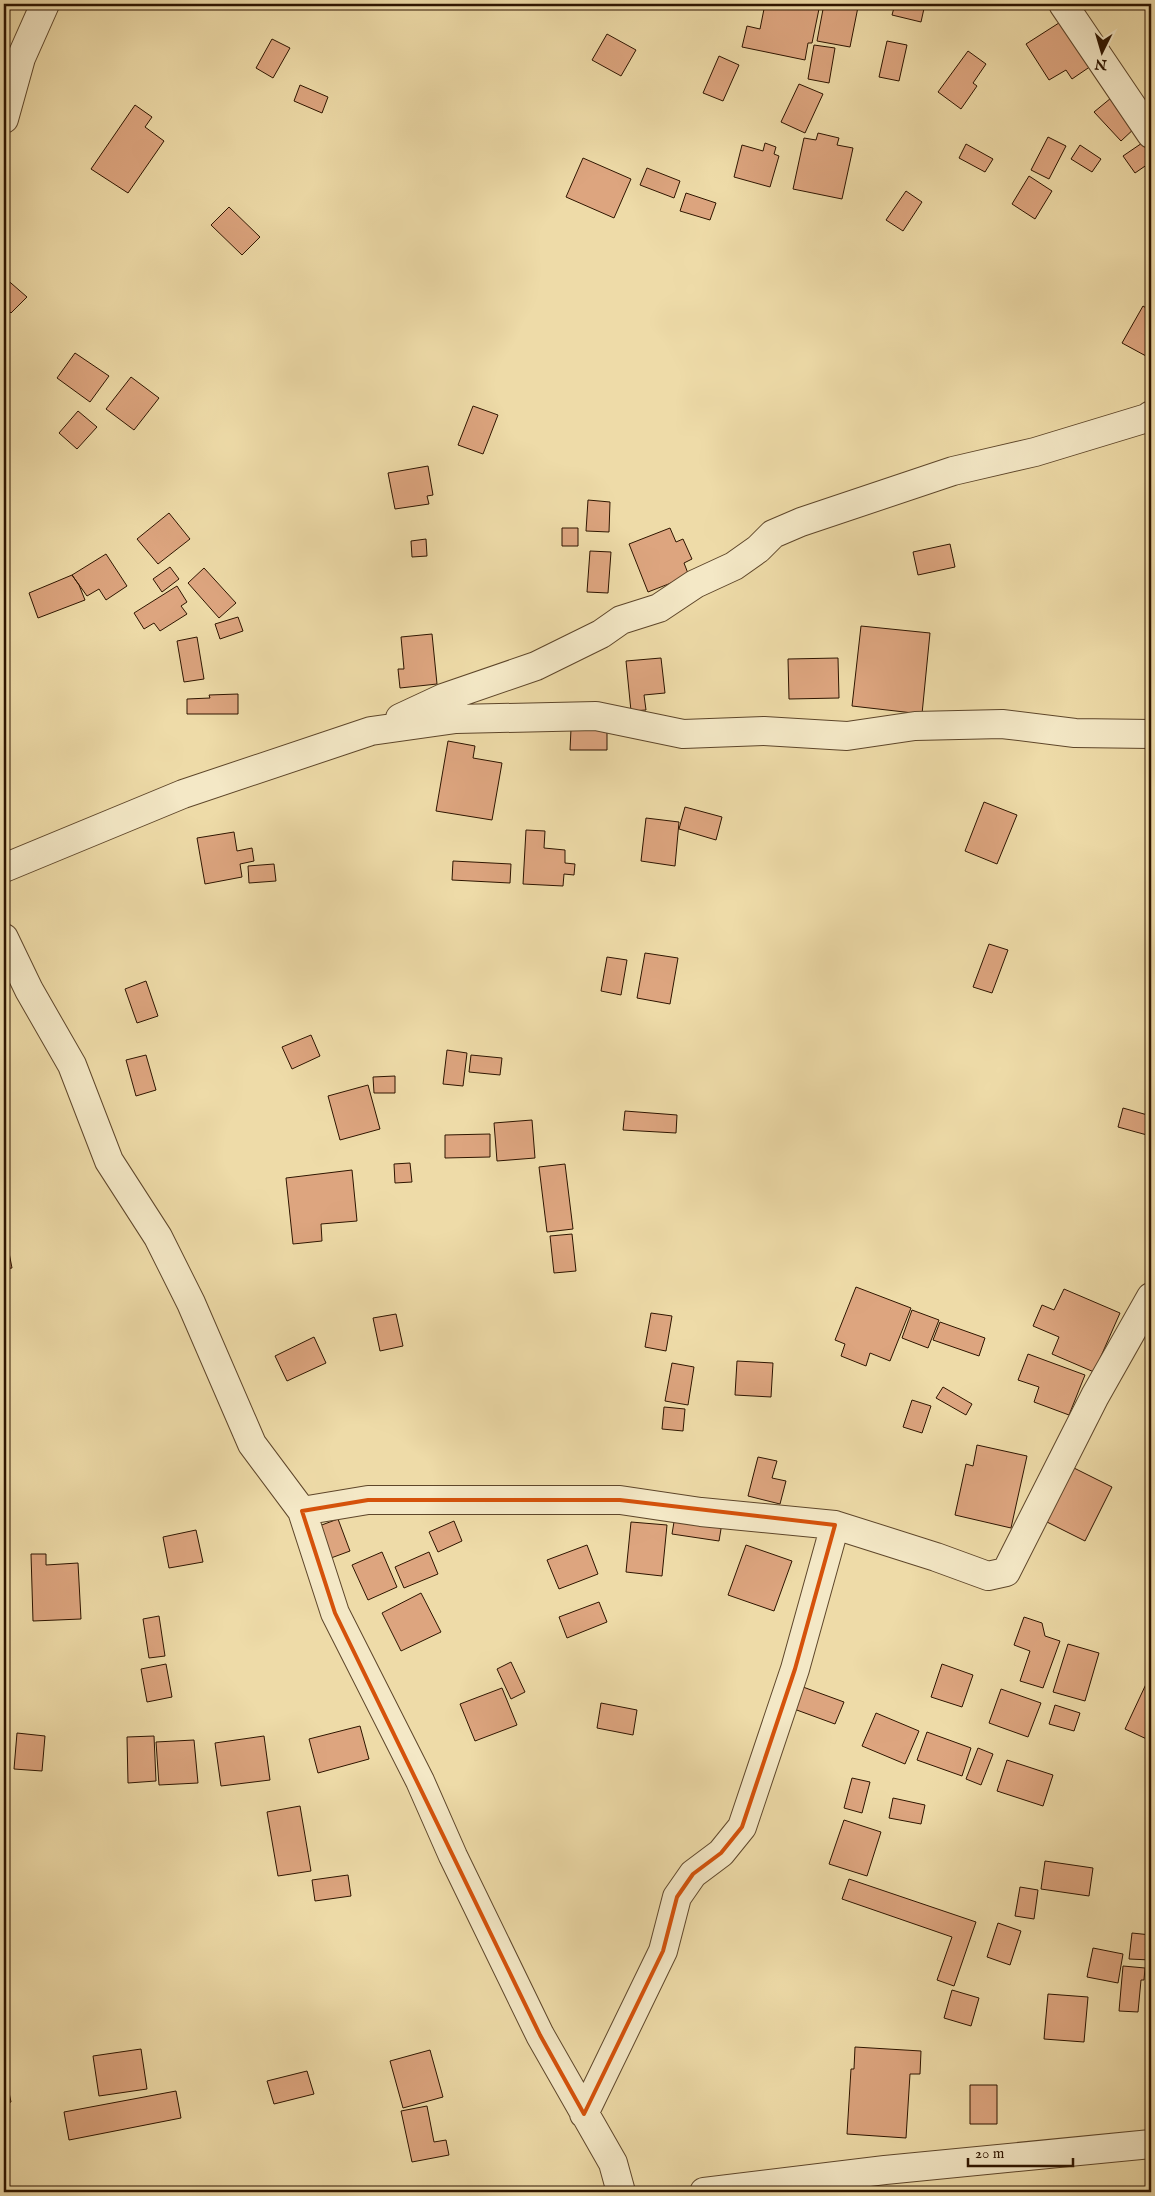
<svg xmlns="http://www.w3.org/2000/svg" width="1155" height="2196" viewBox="0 0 1155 2196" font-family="'IM FELL English',serif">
	<rect width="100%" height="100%" fill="#eedba8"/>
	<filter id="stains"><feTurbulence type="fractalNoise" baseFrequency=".004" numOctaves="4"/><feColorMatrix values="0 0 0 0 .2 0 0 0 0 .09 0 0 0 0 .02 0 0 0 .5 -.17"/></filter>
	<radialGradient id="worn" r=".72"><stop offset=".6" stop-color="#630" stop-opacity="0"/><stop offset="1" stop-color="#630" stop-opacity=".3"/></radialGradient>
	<path fill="#dda57f" stroke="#2e1500" d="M 765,4 L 820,4 L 812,43 L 808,43 L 805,60 L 742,47 L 747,26 L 760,29 Z
		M 824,4 L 839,4 L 858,7 L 850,47 L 817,41 Z
		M 895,4 L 925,4 L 921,22 L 892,15 Z
		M 1062,21 L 1091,66 L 1072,79 L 1066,70 L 1049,80 L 1026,44 Z
		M 607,34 L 636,50 L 621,76 L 592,60 Z
		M 272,39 L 290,48 L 273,78 L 256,68 Z
		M 887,41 L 907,45 L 899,81 L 879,77 Z
		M 814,45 L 835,48 L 829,83 L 808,79 Z
		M 968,51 L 986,64 L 973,83 L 977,86 L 961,109 L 938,92 Z
		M 719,56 L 739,65 L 723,101 L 703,93 Z
		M 799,84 L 823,94 L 805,133 L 781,122 Z
		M 300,85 L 328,97 L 322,113 L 294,101 Z
		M 1111,98 L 1137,126 L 1121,141 L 1094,112 Z
		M 135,105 L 152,117 L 145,127 L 164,141 L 128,193 L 91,169 Z
		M 818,133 L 839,138 L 837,145 L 853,148 L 842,199 L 793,189 L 804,138 L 816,140 Z
		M 1048,137 L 1066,146 L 1049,179 L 1031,170 Z
		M 1145,141 L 1151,150 L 1151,162 L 1135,173 L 1123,156 Z
		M 765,143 L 776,147 L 774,154 L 779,156 L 770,187 L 734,177 L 742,145 L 763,151 Z
		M 966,144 L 993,159 L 985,172 L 959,158 Z
		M 1080,145 L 1101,159 L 1092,172 L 1071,159 Z
		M 583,158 L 631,179 L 614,218 L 566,197 Z
		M 647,168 L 680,181 L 674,198 L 640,185 Z
		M 1029,176 L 1052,191 L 1035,219 L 1012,204 Z
		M 906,191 L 922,202 L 903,231 L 886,220 Z
		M 686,193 L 716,203 L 710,220 L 680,211 Z
		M 229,207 L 260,237 L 242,255 L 211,225 Z
		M 4,277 L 27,297 L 11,313 L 4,306 Z
		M 1143,306 L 1151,311 L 1151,346 L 1146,356 L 1122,343 Z
		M 75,353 L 109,376 L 90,402 L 57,378 Z
		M 131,377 L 159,398 L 134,430 L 106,409 Z
		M 473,406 L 498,415 L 483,454 L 458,445 Z
		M 78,411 L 97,427 L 77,449 L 59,433 Z
		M 428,466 L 433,495 L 427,496 L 429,504 L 395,509 L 388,473 Z
		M 588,500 L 610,502 L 609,532 L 586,531 Z
		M 169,513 L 190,539 L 158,564 L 137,539 Z
		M 562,528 L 578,528 L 578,546 L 562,546 Z
		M 670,528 L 676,542 L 683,539 L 692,559 L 684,563 L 689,576 L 648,592 L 629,544 Z
		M 426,539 L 427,556 L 412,557 L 411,541 Z
		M 950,544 L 955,567 L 918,575 L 913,552 Z
		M 590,551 L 611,552 L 608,593 L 587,592 Z
		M 106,554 L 127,586 L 106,600 L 99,589 L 87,596 L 72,575 Z
		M 170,567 L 179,579 L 162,592 L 153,579 Z
		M 204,568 L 236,603 L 219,618 L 188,583 Z
		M 72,575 L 79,585 L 85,600 L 38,618 L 29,593 Z
		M 177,586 L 187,602 L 181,606 L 187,614 L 160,631 L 154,623 L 144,629 L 134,613 Z
		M 238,617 L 243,631 L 220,639 L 215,624 Z
		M 861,626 L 930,633 L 922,714 L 852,706 Z
		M 432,634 L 437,684 L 400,688 L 398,669 L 404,669 L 401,637 Z
		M 197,637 L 204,679 L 184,682 L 177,641 Z
		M 661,658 L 665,693 L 644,695 L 646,710 L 631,711 L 626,661 Z
		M 838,658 L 839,698 L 789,699 L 788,659 Z
		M 238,694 L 238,714 L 187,714 L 187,699 L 210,698 L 209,695 Z
		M 571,729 L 607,729 L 607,750 L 570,750 Z
		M 448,741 L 475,746 L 473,758 L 502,763 L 492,820 L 436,811 Z
		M 984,802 L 1017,815 L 997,864 L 965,851 Z
		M 685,807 L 722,817 L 716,840 L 679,829 Z
		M 646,818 L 679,822 L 675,866 L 641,861 Z
		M 526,830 L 545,831 L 544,848 L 565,850 L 565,863 L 575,864 L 574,875 L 564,874 L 563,886 L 523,884 Z
		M 234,832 L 237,851 L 252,848 L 254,861 L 240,864 L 242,877 L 205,884 L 197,838 Z
		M 453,861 L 511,864 L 510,883 L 452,880 Z
		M 274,864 L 276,881 L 249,883 L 248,866 Z
		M 989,944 L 1008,950 L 992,993 L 973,987 Z
		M 645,953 L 678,958 L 670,1004 L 637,998 Z
		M 607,957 L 627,960 L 621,995 L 601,991 Z
		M 146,981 L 158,1016 L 137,1023 L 125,989 Z
		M 311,1035 L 320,1056 L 292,1069 L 282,1047 Z
		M 447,1050 L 467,1053 L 463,1086 L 443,1084 Z
		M 146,1055 L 156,1090 L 136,1096 L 126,1060 Z
		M 471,1055 L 502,1058 L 500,1075 L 469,1072 Z
		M 395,1076 L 395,1093 L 374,1093 L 373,1077 Z
		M 368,1085 L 380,1129 L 340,1140 L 328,1096 Z
		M 1123,1108 L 1151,1116 L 1147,1135 L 1118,1127 Z
		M 625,1111 L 677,1115 L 676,1133 L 623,1130 Z
		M 532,1120 L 535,1158 L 497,1161 L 494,1123 Z
		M 490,1134 L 490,1157 L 445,1158 L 445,1135 Z
		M 410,1163 L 412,1182 L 395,1183 L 394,1164 Z
		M 565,1164 L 573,1229 L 547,1232 L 539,1167 Z
		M 352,1170 L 357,1221 L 321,1224 L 322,1241 L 293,1244 L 286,1178 Z
		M 4,1232 L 5,1232 L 12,1268 L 4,1269 Z
		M 572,1234 L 576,1271 L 554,1273 L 550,1236 Z
		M 856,1287 L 911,1308 L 890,1361 L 870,1353 L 866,1366 L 841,1356 L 845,1344 L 835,1340 Z
		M 1064,1289 L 1120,1313 L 1094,1372 L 1052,1354 L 1059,1337 L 1033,1326 L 1042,1305 L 1054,1310 Z
		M 912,1310 L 939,1320 L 928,1348 L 902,1338 Z
		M 651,1313 L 672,1316 L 666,1351 L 645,1347 Z
		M 396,1314 L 403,1346 L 380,1351 L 373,1318 Z
		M 940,1322 L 985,1338 L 979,1356 L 933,1340 Z
		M 314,1337 L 326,1363 L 287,1381 L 275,1356 Z
		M 1028,1354 L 1085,1375 L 1069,1415 L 1034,1402 L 1039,1387 L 1018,1380 Z
		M 737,1361 L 773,1363 L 771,1397 L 735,1395 Z
		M 672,1363 L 694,1367 L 688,1405 L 665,1401 Z
		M 943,1387 L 972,1404 L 966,1415 L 936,1398 Z
		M 912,1400 L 931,1406 L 922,1433 L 903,1427 Z
		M 664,1407 L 685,1409 L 683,1431 L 662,1429 Z
		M 977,1445 L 1027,1456 L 1011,1528 L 955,1515 L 966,1464 L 973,1466 Z
		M 758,1457 L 777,1461 L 772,1478 L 786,1481 L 780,1504 L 748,1496 Z
		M 1072,1467 L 1112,1487 L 1085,1541 L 1045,1521 Z
		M 675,1516 L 722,1523 L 719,1541 L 672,1534 Z
		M 338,1519 L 350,1551 L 331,1558 L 319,1526 Z
		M 454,1521 L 462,1541 L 438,1552 L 429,1532 Z
		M 631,1522 L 667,1525 L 662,1576 L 626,1572 Z
		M 196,1530 L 203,1562 L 169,1568 L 163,1537 Z
		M 587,1545 L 598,1574 L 559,1589 L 547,1560 Z
		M 746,1545 L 792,1561 L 774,1611 L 728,1595 Z
		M 382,1552 L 397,1587 L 368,1600 L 352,1565 Z
		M 429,1552 L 438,1574 L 404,1588 L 395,1567 Z
		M 31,1554 L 46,1554 L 46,1565 L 78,1563 L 81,1619 L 33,1621 Z
		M 421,1593 L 441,1632 L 401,1651 L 382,1613 Z
		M 599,1602 L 607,1622 L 567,1638 L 559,1617 Z
		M 159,1616 L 165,1656 L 149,1658 L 143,1619 Z
		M 1024,1617 L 1042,1623 L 1045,1636 L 1060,1641 L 1043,1688 L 1020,1681 L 1030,1651 L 1014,1645 Z
		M 1068,1644 L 1099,1653 L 1085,1701 L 1053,1692 Z
		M 511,1662 L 525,1692 L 511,1699 L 497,1669 Z
		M 166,1664 L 172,1697 L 147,1702 L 141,1669 Z
		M 942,1664 L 973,1675 L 962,1707 L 931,1697 Z
		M 1147,1682 L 1151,1684 L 1151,1741 L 1125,1729 Z
		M 803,1687 L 844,1702 L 835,1724 L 794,1709 Z
		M 502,1688 L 517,1725 L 475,1741 L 460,1704 Z
		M 1001,1689 L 1041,1703 L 1028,1737 L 989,1723 Z
		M 601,1703 L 637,1710 L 633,1735 L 597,1728 Z
		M 1055,1705 L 1080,1713 L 1074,1731 L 1049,1724 Z
		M 876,1713 L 919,1731 L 905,1764 L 862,1746 Z
		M 360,1726 L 369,1759 L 318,1773 L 309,1739 Z
		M 927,1732 L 971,1748 L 962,1776 L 917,1760 Z
		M 17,1733 L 45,1736 L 42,1771 L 14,1769 Z
		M 154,1736 L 156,1781 L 128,1783 L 127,1737 Z
		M 264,1736 L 270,1780 L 221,1786 L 215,1743 Z
		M 194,1740 L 198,1783 L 159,1785 L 156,1742 Z
		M 978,1748 L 993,1754 L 981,1785 L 966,1779 Z
		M 1007,1760 L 1053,1775 L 1043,1806 L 997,1791 Z
		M 852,1778 L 870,1782 L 862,1813 L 844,1808 Z
		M 1150,1793 L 1151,1793 L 1151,1811 L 1146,1810 Z
		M 893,1798 L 925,1805 L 921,1824 L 889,1818 Z
		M 300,1806 L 311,1871 L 278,1876 L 267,1812 Z
		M 844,1820 L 881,1832 L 867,1876 L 829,1864 Z
		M 1045,1861 L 1093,1868 L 1089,1896 L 1041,1889 Z
		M 348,1875 L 351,1896 L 315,1901 L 312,1880 Z
		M 849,1879 L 976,1922 L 954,1986 L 937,1980 L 952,1937 L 842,1899 Z
		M 1020,1887 L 1038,1890 L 1034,1919 L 1015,1916 Z
		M 998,1923 L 1021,1931 L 1010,1965 L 987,1957 Z
		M 1132,1933 L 1151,1935 L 1151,1960 L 1129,1959 Z
		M 1093,1948 L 1123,1954 L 1118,1983 L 1087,1977 Z
		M 1123,1966 L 1145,1968 L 1144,1980 L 1141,1980 L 1138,2012 L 1119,2011 Z
		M 952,1990 L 979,1998 L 971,2026 L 944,2018 Z
		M 1048,1994 L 1088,1997 L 1084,2042 L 1044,2039 Z
		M 855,2047 L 921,2051 L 920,2074 L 910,2074 L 906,2138 L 847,2134 L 851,2069 L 854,2069 Z
		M 141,2049 L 147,2089 L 99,2096 L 93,2056 Z
		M 430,2050 L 443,2097 L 403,2108 L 390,2061 Z
		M 307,2071 L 314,2094 L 274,2104 L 267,2081 Z
		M 7,2083 L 11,2102 L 4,2104 L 4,2084 Z
		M 970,2085 L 997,2085 L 997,2124 L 970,2124 Z
		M 176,2091 L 181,2118 L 69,2140 L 64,2112 Z
		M 427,2106 L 434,2142 L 446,2140 L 449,2155 L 412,2162 L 401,2111 Z"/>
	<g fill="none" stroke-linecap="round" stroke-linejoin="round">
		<defs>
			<path id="street" d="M 1063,4 L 1151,134
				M 4,119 L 21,58 L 45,4
				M 400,718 L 443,698 L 536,666 L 601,634 L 621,620 L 659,608 L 695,584 L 734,566 L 758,549 L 773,534 L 801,522 L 953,471 L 1035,452 L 1147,418 L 1151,415
				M 4,868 L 183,794 L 371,731 L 456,719 L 596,716 L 683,734 L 764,731 L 847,736 L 915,726 L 1002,724 L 1075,733 L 1151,734
				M 4,938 L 29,990 L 72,1065 L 109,1161 L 158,1237 L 191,1303 L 252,1444 L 302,1511 L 335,1613 L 420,1781 L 453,1856 L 540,2035 L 613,2163 L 621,2192
				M 302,1511 L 368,1500 L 620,1500 L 701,1512 L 835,1525 L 936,1557 L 988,1576 L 1006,1572 L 1095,1396 L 1151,1297
				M 584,2114 L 663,1951 L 677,1897 L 693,1874 L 721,1853 L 742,1827 L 795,1669 L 835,1525
				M 704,2192 L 885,2170 L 1151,2144"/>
		</defs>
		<use href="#street" stroke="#5e462a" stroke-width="30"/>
		<use href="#street" stroke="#f4e8c6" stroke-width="28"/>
	</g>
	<path fill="none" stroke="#d5520b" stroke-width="4" stroke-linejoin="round" d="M 368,1500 L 620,1500 L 835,1525 L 795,1669 L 742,1827 L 721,1853 L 693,1874 L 677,1897 L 663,1951 L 584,2114 L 540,2035 L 335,1613 L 302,1511 Z"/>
	<rect width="1155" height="2196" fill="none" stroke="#eedba8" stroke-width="20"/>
	<rect x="5" y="5" width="1145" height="2186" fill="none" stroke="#2e1500" stroke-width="2.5"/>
	<rect x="10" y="10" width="1135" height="2176" fill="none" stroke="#2e1500"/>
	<g transform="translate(1102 52) rotate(185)" stroke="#f4e8c6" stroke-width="4" paint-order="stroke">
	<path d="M0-4L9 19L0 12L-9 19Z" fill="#2e1500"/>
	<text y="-8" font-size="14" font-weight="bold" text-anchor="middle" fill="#2e1500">N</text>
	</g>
	<path d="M968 2158v8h105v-8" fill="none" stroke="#2e1500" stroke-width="2.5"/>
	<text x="975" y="2158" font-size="15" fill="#2e1500" stroke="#f4e8c6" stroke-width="4" paint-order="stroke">20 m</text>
	<rect width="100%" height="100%" filter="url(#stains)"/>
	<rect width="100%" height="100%" fill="url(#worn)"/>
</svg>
